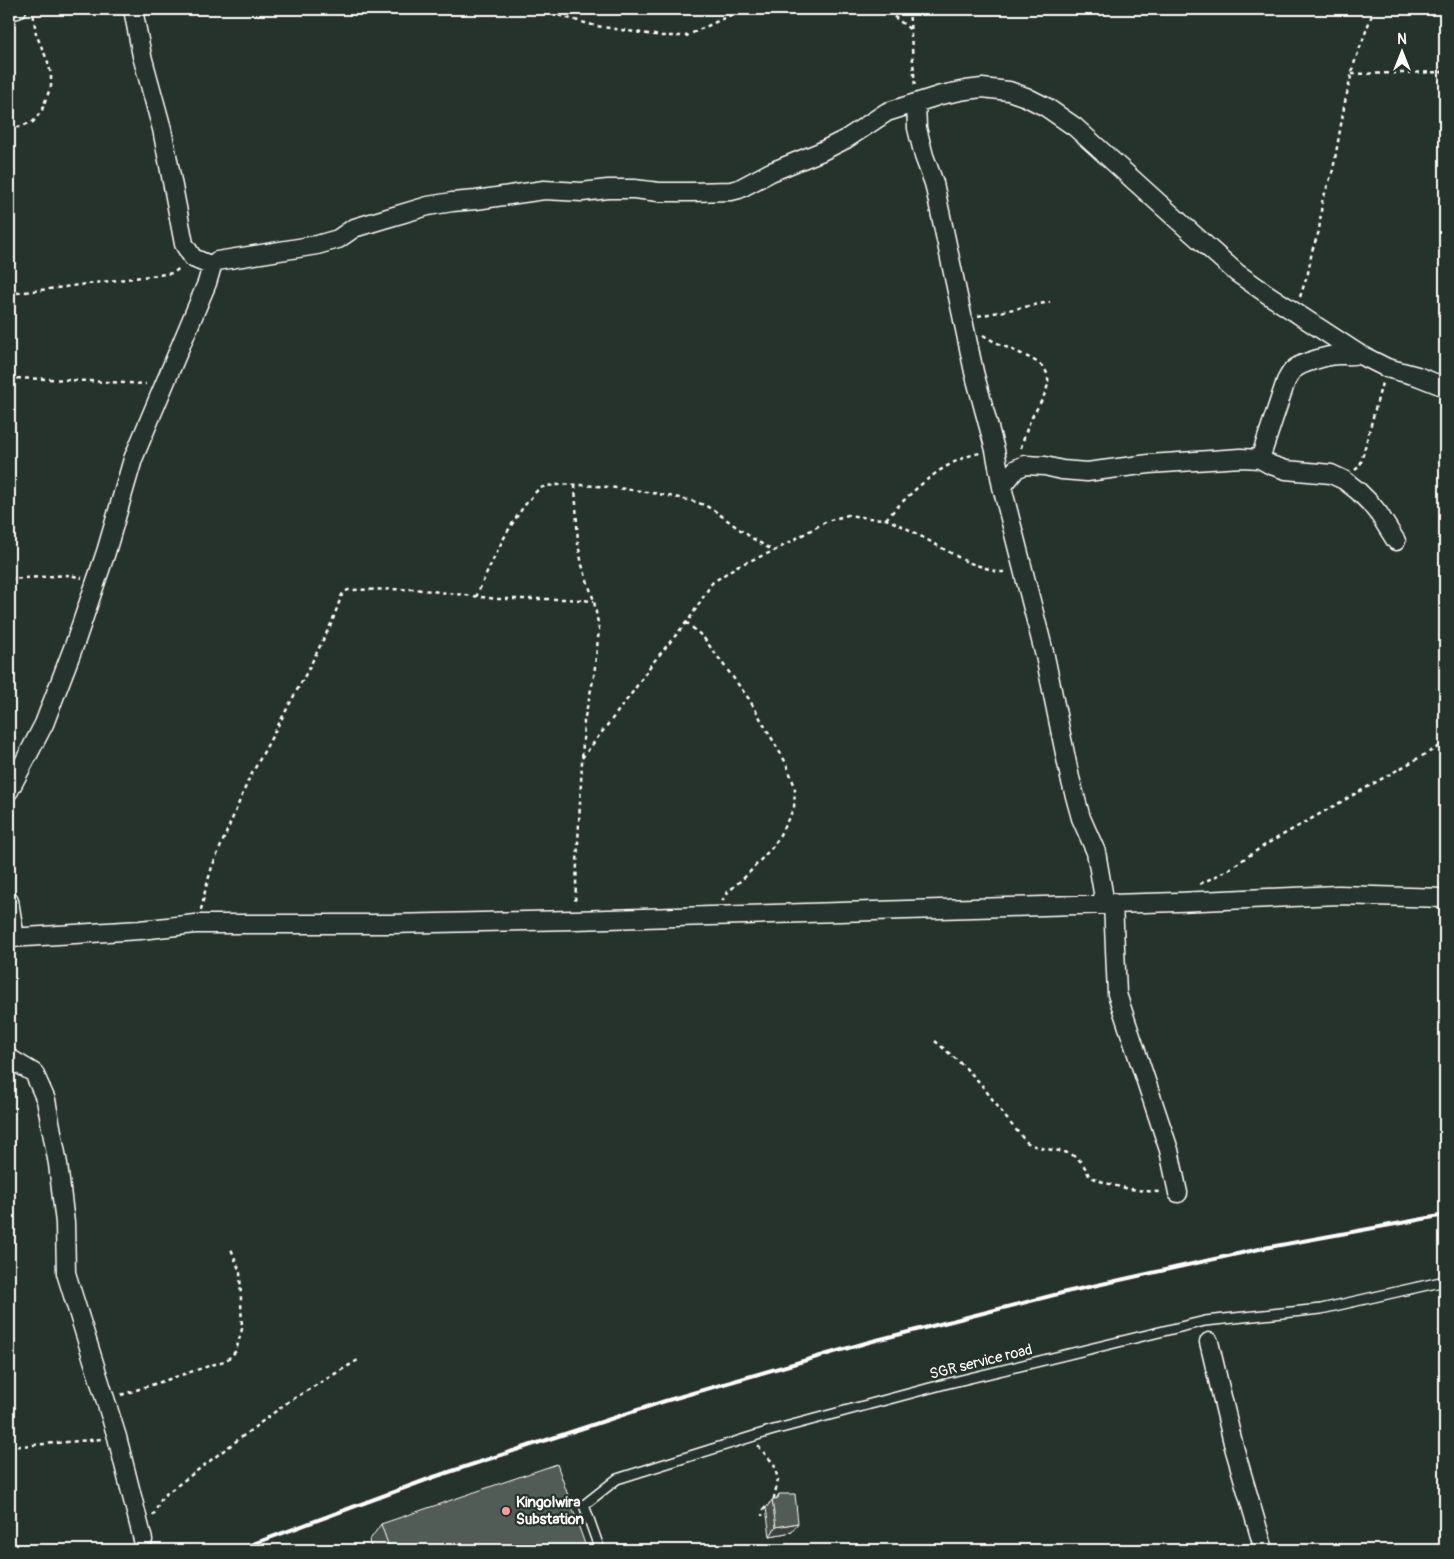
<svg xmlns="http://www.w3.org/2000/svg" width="1454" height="1559" viewBox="0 0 1454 1559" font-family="Pangolin,sans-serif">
	<rect width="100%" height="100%" fill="#26332d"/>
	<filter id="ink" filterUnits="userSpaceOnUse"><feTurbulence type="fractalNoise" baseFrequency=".02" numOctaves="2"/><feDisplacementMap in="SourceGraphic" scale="10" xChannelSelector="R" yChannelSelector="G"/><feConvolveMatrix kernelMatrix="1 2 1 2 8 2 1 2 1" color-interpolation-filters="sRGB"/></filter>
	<g filter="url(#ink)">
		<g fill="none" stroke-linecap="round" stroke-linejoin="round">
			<defs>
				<path id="service" d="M 600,1550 L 584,1505 L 617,1479 L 770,1431 L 945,1384 L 1205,1321 L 1321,1309 L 1445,1281"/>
				<path id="minor" d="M 133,9 L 142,56 L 162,129 L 184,244 L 193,258 L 212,266
					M 9,11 L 17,9
					M 916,103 L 917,128 L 924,156 L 934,183 L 974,372 L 995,450 L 1002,487 L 1045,656 L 1070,778 L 1081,818 L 1096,852 L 1105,904
					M 1260,459 L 1286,381 C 1288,378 1290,373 1293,370 C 1300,363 1329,355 1339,355 C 1346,355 1352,356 1359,354
					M 1002,487 L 1016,469 L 1025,465 L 1045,466 L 1062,470 L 1087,472 L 1149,464 L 1241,458 L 1260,459 L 1271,465 L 1286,470 L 1331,474 L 1344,480 L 1358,491 L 1370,503 L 1379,514 L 1396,541
					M 9,791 L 44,724 L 75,643 L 106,552 L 133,459 L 207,283 L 212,266 L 217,261 L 317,245 L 338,239 L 354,228 L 384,219 L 428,206 L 452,202 L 476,200 L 544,190 L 582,192 L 608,189 L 634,189 L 659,192 L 691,192 L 731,191 L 739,189 L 771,172 L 820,152 L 846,139 L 887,112 L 941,95 L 966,90 L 982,88 L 1009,91 L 1026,97 L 1046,107 L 1075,127 L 1193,234 L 1237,273 L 1267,294 L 1359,354 L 1387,368 L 1417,376 L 1445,387
					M 9,901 L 15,938
					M 1113,903 L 1117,994 L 1169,1150 L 1178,1193
					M 9,938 L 140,930 L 195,924 L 389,924 L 574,920 L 1178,902 L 1338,895 L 1445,898
					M 9,1058 L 34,1073 L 46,1100 L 58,1164 L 65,1223 L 66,1273 L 117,1437 L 143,1540
					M 1209,1342 L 1234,1447 L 1264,1550"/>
			</defs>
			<use href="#service" stroke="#fff" stroke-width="12"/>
			<use href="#minor" stroke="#fff" stroke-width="21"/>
			<path stroke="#fff" stroke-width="2.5" stroke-dasharray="4 4" stroke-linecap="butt" d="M 536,9 L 596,26 L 661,36 L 686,36 L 737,12 L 774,9
				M 864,9 L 887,11 L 911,30
				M 909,9 L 915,87
				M 1352,74 L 1445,72
				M 9,130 L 33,122 L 42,110 L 51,86 L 51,74 L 48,62 L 36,34 L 33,11
				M 9,294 L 173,273 L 181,267
				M 1300,297 L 1308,273 L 1312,251 L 1319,231 L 1322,202 L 1333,170 L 1345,102 L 1354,64 L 1374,9
				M 978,316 L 1050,302
				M 983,335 C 1000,346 1018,351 1035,361 C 1063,377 1039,402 1030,421 C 1026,430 1023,441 1020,451
				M 9,378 L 49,379 L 146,384
				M 1355,470 L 1360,466 L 1382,383
				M 575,485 L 578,544 L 582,565 L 594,601 L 599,629 L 594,676 L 584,721 L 575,904
				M 886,519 C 911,492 942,461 980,453
				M 9,579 L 70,575 L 82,578
				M 476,597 C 491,564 506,528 529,500 C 532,497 536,491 539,489 C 556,476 683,495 704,505 C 719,512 731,524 745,533 C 754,540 764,545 774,551
				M 686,622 L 703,637 L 749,699 L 786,763 L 795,787 L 794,808 L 775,844 L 747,875 L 728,892 L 722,901
				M 582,758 L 632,693 L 651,665 L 690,618 L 712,583 L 737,566 L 774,551 L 827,521 L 848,515 L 869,518 L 886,519 L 906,528 L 967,562 L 998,572 L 1007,572
				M 1200,884 L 1226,871 L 1265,845 L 1445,743
				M 201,910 L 206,887 L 212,867 L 248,781 L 309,668 L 332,622 L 341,597 L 343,593 L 348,590 L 414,589 L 498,599 L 566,599 L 594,601
				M 935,1041 C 950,1054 967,1068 980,1083 C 993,1099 1004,1117 1018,1132 C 1021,1135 1024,1141 1028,1143 C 1052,1156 1076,1142 1089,1176 C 1111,1187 1137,1191 1161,1192
				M 121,1395 L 227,1360 L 236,1351 L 242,1329 L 240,1272 L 230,1246
				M 758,1446 L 774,1464 L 778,1480 L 773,1502 C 766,1506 763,1508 762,1516
				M 9,1447 L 102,1439
				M 153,1516 L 162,1497 L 288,1402 L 358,1360
				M 116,1550 L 130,1545"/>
			<use href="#service" stroke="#26332d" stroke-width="9"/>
			<use href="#minor" stroke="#26332d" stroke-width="18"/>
			<path stroke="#fff" stroke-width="4" d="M 237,1550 L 434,1477 L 665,1401 L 869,1342 L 1066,1292 L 1264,1248 L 1445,1215"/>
		</g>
		<path fill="#464f4b" stroke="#fff" d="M 779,1494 L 792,1532 L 770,1536 L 766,1508 L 772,1500 L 776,1499 Z
			M 381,1524 L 587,1550 L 372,1550 L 369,1541 Z"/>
		<path fill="#39403d" stroke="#fff" d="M 798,1523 L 792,1532 L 770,1536 L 776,1527 Z"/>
		<path fill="#515c57" stroke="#fff" d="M 557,1464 L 587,1550 L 390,1550 L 381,1524 Z
			M 779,1494 L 795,1494 L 798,1523 L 776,1527 L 772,1500 L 778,1498 Z"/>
	</g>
	<circle fill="#ff9aa2" stroke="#26332d" stroke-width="2" cx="506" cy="1511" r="5"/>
	<g text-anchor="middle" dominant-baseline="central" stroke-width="4.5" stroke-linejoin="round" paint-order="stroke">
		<g font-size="15" fill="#fff" stroke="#26332d">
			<text transform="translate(981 1362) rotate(-14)">SGR service road</text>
		</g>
		<g font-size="15" font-weight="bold" fill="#fff" stroke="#26332d" text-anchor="start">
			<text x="516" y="1502">Kingolwira<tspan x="516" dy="17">Substation</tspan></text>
		</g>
	</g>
	<rect width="1454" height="1559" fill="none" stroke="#26332d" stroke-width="30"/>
	<rect x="15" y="15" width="1424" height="1529" fill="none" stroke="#fff" stroke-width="2" filter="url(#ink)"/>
	<g transform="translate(1402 52)" stroke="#26332d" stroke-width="4" paint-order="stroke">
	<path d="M0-4L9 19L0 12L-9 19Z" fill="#ffffff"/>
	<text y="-8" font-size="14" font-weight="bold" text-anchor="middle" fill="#ffffff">N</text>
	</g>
</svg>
